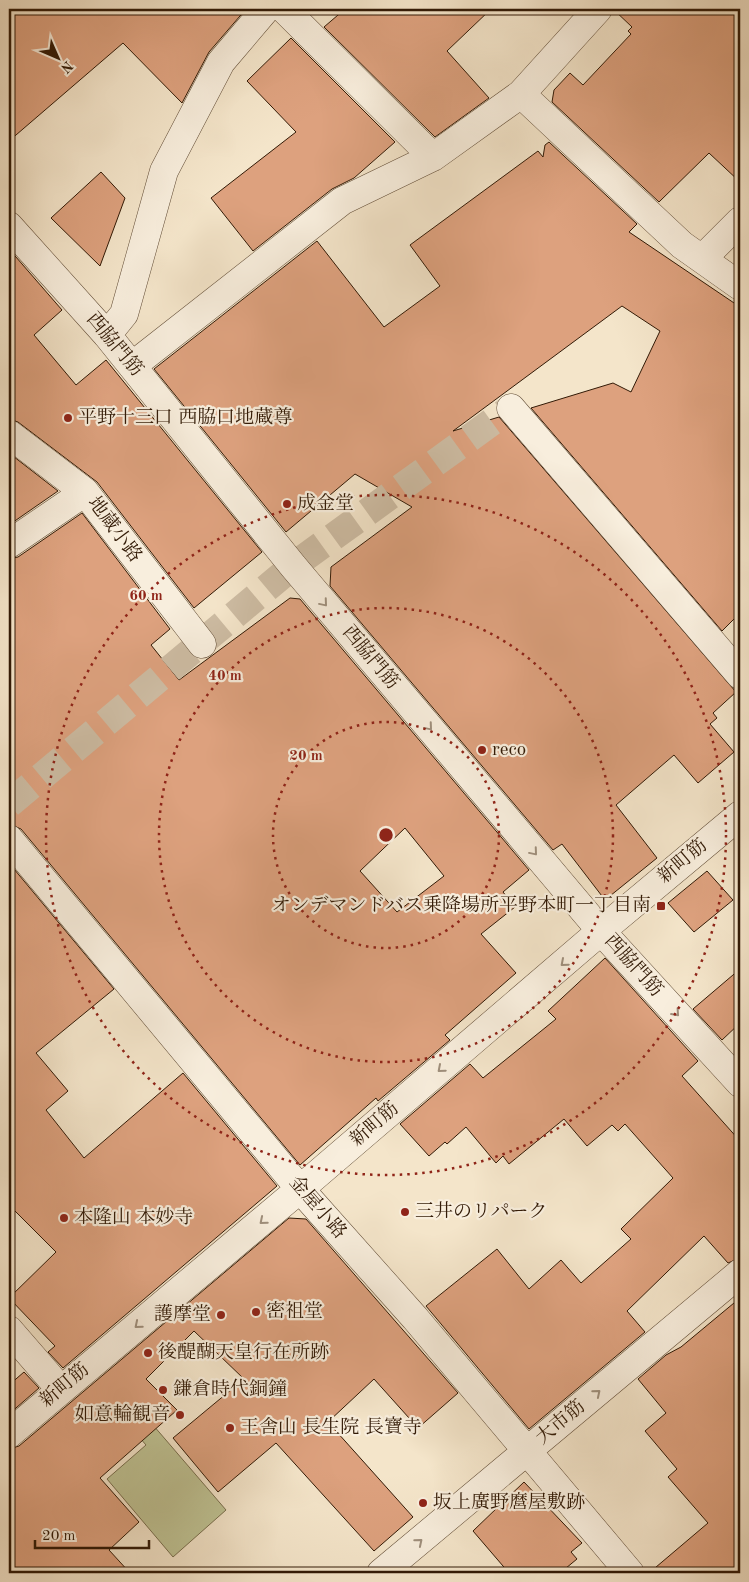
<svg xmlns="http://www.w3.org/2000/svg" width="749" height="1582" viewBox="0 0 749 1582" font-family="'Old Standard TT','Noto Serif JP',serif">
	<rect width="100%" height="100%" fill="#f4e5ca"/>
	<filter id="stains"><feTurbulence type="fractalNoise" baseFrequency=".004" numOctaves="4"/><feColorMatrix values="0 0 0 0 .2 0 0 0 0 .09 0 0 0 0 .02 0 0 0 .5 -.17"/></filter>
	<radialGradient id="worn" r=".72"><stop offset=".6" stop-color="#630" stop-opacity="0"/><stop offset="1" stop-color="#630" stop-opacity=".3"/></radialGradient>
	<path fill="#bfc394" stroke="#786e4d" d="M 97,1388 L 147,1418 L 226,1510 L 173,1557 L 107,1479 L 146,1445 Z"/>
	<path fill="#dda17e" stroke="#321a06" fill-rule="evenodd" d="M 9,9 L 246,9 L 209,52 L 182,103 L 123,43 L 9,141 Z
		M 345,9 L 491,9 L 447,51 L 489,98 L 435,137 L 324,27 Z
		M 613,9 L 740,9 L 740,182 L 709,153 L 659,202 L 552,102 L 554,90 L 570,73 L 583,85 L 631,34 L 628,31 L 632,27 Z
		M 291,38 L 395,142 L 354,178 L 332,189 L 253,251 L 211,198 L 296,132 L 247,81 Z
		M 549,142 L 637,224 L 629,232 L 740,307 L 740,613 L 722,631 L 531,408 L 613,383 L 631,392 L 660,331 L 622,306 L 453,431 L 499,417 L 736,692 L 713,713 L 717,718 L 710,724 L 734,752 L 698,783 L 674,755 L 616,805 L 657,858 L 605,900 L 562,844 L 553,850 L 330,586 L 331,567 L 412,507 L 355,474 L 286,532 L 154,369 L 317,241 L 384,327 L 440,286 L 410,245 L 538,151 L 543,157 L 545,145 Z
		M 101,172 L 125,198 L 100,266 L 51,218 Z
		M 9,249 L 62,310 L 34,335 L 76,385 L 106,360 L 262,552 L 194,608 L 97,482 L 18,422 L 9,419 Z
		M 9,453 L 58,491 L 9,525 Z
		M 82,513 L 170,629 L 151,645 L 179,680 L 290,598 L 300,599 L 529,870 L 503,892 L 515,907 L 481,934 L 516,973 L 445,1035 L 450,1040 L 378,1101 L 376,1098 L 300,1165 L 21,829 L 9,824 L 9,559 L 18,557 ZM 405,828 L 444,876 L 397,912 L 360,871 Z
		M 9,863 L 114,989 L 36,1053 L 68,1091 L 46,1110 L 84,1158 L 183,1073 L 277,1186 L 63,1368 L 48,1352 L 55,1346 L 9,1298 L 56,1252 L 9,1205 Z
		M 707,871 L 733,900 L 694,932 L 668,903 Z
		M 605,958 L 698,1061 L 682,1076 L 740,1141 L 740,1258 L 728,1263 L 704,1236 L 627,1311 L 645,1332 L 529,1429 L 426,1306 L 497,1249 L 529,1289 L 561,1260 L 581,1283 L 631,1239 L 621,1229 L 673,1178 L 625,1124 L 618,1131 L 612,1125 L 587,1146 L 564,1119 L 509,1164 L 503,1156 L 496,1163 L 466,1127 L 447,1144 L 445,1142 L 429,1156 L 400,1124 L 470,1064 L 483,1078 L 556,1019 L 548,1011 Z
		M 740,969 L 740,1023 L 722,1040 L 693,1009 Z
		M 289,1218 L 306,1219 L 458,1393 L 418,1428 L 374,1379 L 328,1422 L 413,1517 L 374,1551 L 276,1443 L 218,1492 L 173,1438 L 244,1379 L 194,1331 L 146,1379 L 177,1410 L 100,1478 L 139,1522 L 109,1550 L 130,1573 L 9,1573 L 9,1449 L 19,1446 Z
		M 740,1298 L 740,1573 L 649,1573 L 708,1523 L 668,1477 L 677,1469 L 645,1431 L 666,1413 L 638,1379 L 666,1355 L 681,1347 Z
		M 24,1372 L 39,1388 L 9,1414 L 9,1385 Z
		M 524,1482 L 582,1543 L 571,1552 L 577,1559 L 560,1573 L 509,1573 L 473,1531 Z"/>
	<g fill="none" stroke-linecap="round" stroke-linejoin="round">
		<path stroke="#cdbca3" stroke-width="28" stroke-dasharray="28 14" stroke-linecap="butt" d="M 9,804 L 293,566 L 511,408"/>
		<defs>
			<path id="minor" d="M 284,9 L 433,157
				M 521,94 L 682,245 L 740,286
				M 9,226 L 107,335 L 293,566 L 601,931 L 740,1083
				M 702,259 L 740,221
				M 107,335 L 124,314 L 164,171 L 221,62 L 266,9
				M 132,366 L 342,201 L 433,157 L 521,94 L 598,9
				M 511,408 L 740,675
				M 9,434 L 85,492 L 202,644
				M 9,544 L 85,492
				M 9,839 L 300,1189 L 415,1318 L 630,1573
				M 9,1330 L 61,1390
				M 9,1434 L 300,1189 L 601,931 L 740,815
				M 381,1573 L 740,1273"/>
		</defs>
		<use href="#minor" stroke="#624d37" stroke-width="29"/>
		<use href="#minor" stroke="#f8eedd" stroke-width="28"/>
	</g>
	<defs><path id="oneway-chevron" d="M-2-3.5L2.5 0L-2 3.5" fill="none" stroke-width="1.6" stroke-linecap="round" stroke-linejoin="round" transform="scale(1.25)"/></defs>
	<g stroke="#9f8f7c">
		<use href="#oneway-chevron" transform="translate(324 603) rotate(50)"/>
		<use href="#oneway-chevron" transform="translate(429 727) rotate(50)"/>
		<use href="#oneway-chevron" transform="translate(534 852) rotate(50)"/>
		<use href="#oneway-chevron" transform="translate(564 963) rotate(139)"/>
		<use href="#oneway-chevron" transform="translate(676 1013) rotate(48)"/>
		<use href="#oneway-chevron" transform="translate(441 1069) rotate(139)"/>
		<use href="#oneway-chevron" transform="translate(263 1221) rotate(140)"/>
		<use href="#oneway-chevron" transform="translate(138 1325) rotate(140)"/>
		<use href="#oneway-chevron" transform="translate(597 1393) rotate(-40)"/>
		<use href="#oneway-chevron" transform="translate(419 1542) rotate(-40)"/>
	</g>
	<g fill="none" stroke="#8f2418" stroke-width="2.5" stroke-dasharray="2.5 5">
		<circle cx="386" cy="835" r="113"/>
		<circle cx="386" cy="835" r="227"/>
		<circle cx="386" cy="835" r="340"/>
	</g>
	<g fill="#8f2418" stroke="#f8eedd" stroke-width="2">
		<circle cx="68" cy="418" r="5"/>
		<circle cx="287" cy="504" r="5"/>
		<circle cx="482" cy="750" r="5"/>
		<rect x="656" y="901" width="10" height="10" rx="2.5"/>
		<circle cx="405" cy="1212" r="5"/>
		<circle cx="64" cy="1218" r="5"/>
		<circle cx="256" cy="1312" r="5"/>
		<circle cx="221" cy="1315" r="5"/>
		<circle cx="148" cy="1353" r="5"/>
		<circle cx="163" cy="1390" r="5"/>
		<circle cx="180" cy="1415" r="5"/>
		<circle cx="230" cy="1428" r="5"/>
		<circle cx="423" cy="1503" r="5"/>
	</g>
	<g text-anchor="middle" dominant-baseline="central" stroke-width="4.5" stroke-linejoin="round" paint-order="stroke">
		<g font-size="19" fill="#321a06" stroke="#f8eedd">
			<text transform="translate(114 345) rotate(50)">西脇門筋</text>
			<text transform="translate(114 530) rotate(53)">地蔵小路</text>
			<text transform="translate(370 658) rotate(50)">西脇門筋</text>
			<text transform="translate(683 862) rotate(-40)">新町筋</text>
			<text transform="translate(633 966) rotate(48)">西脇門筋</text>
			<text transform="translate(375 1125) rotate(-41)">新町筋</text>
			<text transform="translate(317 1208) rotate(49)">金屋小路</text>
			<text transform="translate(65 1386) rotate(-40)">新町筋</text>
			<text transform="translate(561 1423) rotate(-40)">大市筋</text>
		</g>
		<g font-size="19" fill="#321a06" stroke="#f8eedd" text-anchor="start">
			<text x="78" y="418">平野十三口 西脇口地蔵尊</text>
			<text x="297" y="504">成金堂</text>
			<text x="492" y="750">reco</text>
			<text x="651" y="906" text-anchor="end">オンデマンドバス乗降場所平野本町一丁目南</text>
			<text x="415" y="1212">三井のリパーク</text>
			<text x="74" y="1218">本隆山 本妙寺</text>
			<text x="266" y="1312">密祖堂</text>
			<text x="211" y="1315" text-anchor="end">護摩堂</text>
			<text x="158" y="1353">後醍醐天皇行在所跡</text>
			<text x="173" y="1390">鎌倉時代銅鐘</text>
			<text x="170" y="1415" text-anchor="end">如意輪観音</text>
			<text x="240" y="1428">王舎山 長生院 長寶寺</text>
			<text x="433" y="1503">坂上廣野麿屋敷跡</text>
		</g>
	</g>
	<circle cx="386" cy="835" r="8" fill="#8f2418" stroke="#f8eedd" stroke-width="2.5"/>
	<g font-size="15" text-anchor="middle" font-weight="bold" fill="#8f2418" stroke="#f8eedd" stroke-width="4.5" stroke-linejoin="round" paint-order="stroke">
		<text x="146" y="600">60 m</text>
		<text x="225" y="680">40 m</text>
		<text x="306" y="760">20 m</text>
	</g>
	<rect width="749" height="1582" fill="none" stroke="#f4e5ca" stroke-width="30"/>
	<rect x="10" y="10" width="729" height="1562" fill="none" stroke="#321a06" stroke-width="2.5"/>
	<rect x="15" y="15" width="719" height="1552" fill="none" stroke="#321a06"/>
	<g transform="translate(58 58) rotate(135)" stroke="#f8eedd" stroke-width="4" paint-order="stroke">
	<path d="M0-4L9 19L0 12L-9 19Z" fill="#321a06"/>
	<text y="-8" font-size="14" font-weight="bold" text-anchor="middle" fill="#321a06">N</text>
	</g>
	<path d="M35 1540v8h114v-8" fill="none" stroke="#321a06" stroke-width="2.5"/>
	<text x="42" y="1540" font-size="15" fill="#321a06" stroke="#f8eedd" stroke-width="4" paint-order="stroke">20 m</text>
	<rect width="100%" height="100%" filter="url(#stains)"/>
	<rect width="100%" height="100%" fill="url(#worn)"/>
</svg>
